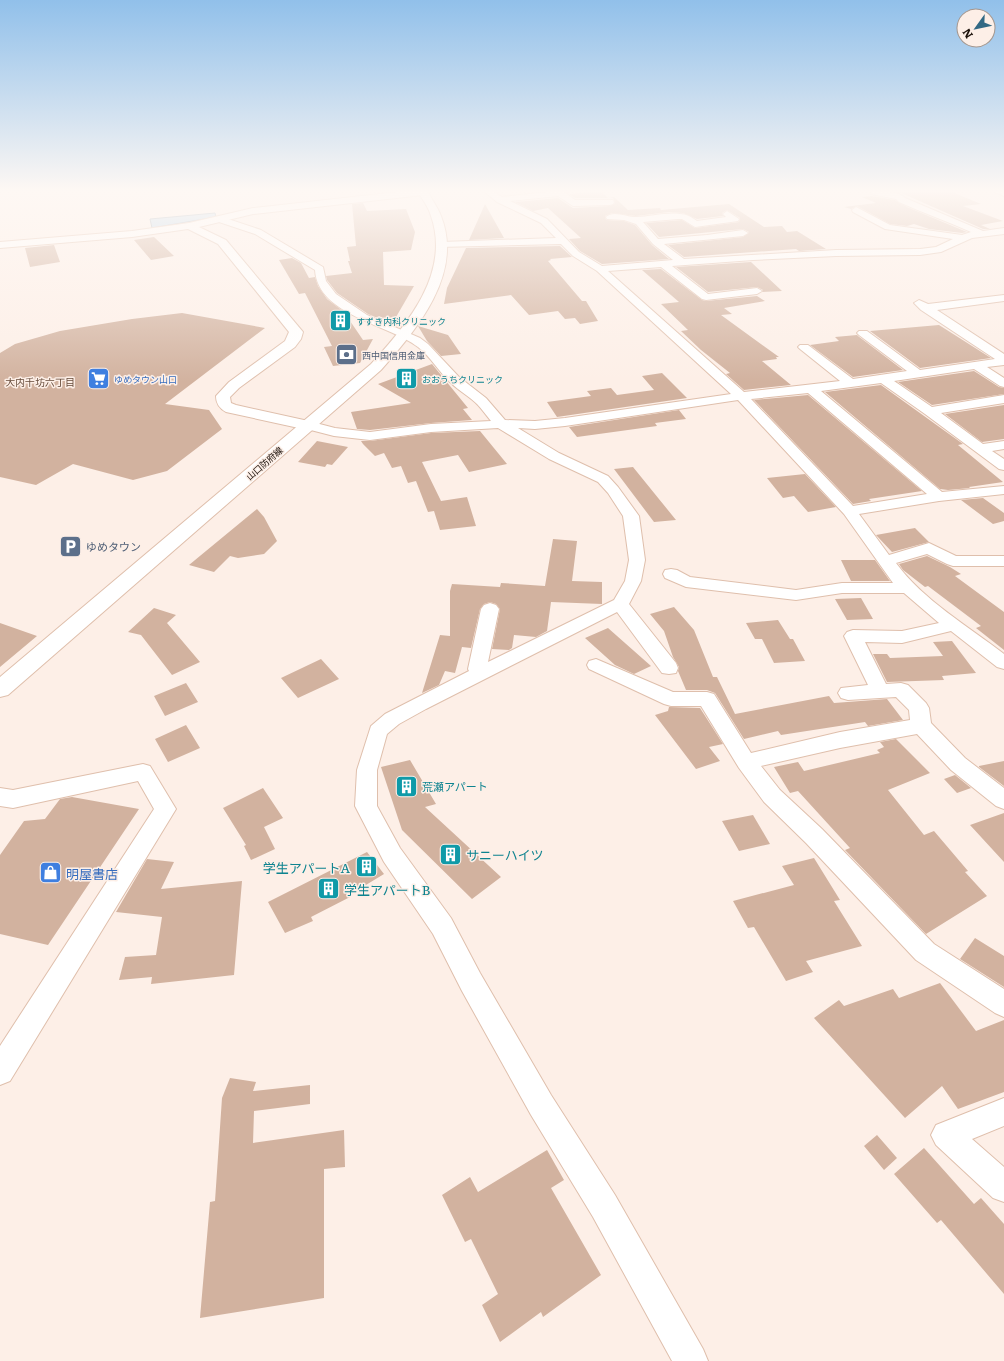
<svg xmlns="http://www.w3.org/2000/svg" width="1004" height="1361" viewBox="0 0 1004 1361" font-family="Literata,'Noto Sans JP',serif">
	<rect width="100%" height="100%" fill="#fdefe7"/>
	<path fill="#aed2ed" stroke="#8298a9" d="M 215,213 L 216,217 L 152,228 L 150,219 Z"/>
	<path fill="#d2b29f" d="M 591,192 L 602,192 L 608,198 L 614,197 L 628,210 L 660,208 L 661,210 L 729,204 L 764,227 L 782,226 L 787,232 L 797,231 L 826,249 L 799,251 L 796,249 L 684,257 L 668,245 L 743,237 L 749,232 L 743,229 L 659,237 L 646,223 L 682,220 L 695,228 L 739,222 L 740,218 L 727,210 L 722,213 L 723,216 L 697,219 L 683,213 L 669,212 L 636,216 L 612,213 L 605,216 L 606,220 L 624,221 L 635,225 L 652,245 L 669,259 L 602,264 L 580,251 L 569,239 L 581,238 L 548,208 L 533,211 L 515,202 L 558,198 L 573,208 L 610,206 L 615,203 L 613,198 L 575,198 L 569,194 Z
		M 899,192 L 952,192 L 981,204 L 963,206 L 1003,221 L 981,225 L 990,229 L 983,229 Z
		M 872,196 L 895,200 L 907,207 L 967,232 L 962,233 L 929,229 L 914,224 L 907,226 L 890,224 L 857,206 L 851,209 L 844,207 L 876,203 L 862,197 Z
		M 363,203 L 367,211 L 406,209 L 415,232 L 411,250 L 383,252 L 384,285 L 414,286 L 392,324 L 368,314 L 337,293 L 327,280 L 326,276 L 352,273 L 348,261 L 350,261 L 347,247 L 356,246 L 352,204 Z
		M 485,204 L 504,238 L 469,240 Z
		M 154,237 L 174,256 L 151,260 L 134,240 Z
		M 54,245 L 60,262 L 30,267 L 25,248 Z
		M 560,246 L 572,257 L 550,259 L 551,260 L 548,261 L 582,301 L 586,301 L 598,321 L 580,324 L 575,318 L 565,319 L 558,311 L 529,315 L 511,295 L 444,304 L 447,288 L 466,248 Z
		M 292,258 L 301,263 L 309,278 L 315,277 L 318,286 L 327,299 L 344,312 L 363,340 L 373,339 L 360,363 L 333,366 L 324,347 L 332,346 L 305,293 L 299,294 L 279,260 Z
		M 751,262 L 782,291 L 762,292 L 763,290 L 757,287 L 708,292 L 676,267 Z
		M 661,269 L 702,300 L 706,301 L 757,296 L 765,301 L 724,308 L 732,314 L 721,315 L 779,357 L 776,357 L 777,359 L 762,361 L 791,385 L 744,390 L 726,374 L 730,373 L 701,350 L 681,331 L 688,330 L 661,304 L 679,302 L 642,270 Z
		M 182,313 L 265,328 L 165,404 L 209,410 L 222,429 L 167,471 L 133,480 L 73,464 L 36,485 L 0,477 L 0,353 L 15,344 L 60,331 L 132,319 Z
		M 939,325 L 991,358 L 920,368 L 870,331 Z
		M 418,326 L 448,335 L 461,354 L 441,356 L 427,341 Z
		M 857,335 L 858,336 L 903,370 L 853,377 L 810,345 L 839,341 L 835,337 Z
		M 432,364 L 468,408 L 463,409 L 472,420 L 431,423 L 370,430 L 357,429 L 351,412 L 411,403 L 378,384 Z
		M 974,371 L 999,387 L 1004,388 L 1004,394 L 932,405 L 898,382 Z
		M 662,373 L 687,398 L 557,417 L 547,402 L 591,396 L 587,391 L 611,388 L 617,395 L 654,390 L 642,376 Z
		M 881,385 L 963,444 L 958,445 L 1003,482 L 969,487 L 970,488 L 948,490 L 940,489 L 825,392 Z
		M 808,395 L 922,491 L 869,499 L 871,501 L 853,504 L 754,400 Z
		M 1004,405 L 1004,439 L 982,442 L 945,414 Z
		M 679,410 L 686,419 L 655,423 L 657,426 L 577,437 L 569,427 Z
		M 480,431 L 507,464 L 469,472 L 458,455 L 422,462 L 441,501 L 467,497 L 476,526 L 440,530 L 434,511 L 428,512 L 416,481 L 408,483 L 401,466 L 392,468 L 384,453 L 375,456 L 363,444 L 361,441 L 370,441 L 431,433 Z
		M 317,441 L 348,447 L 332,465 L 327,464 L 325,467 L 298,462 Z
		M 633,467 L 676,520 L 654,522 L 614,469 Z
		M 805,474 L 836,507 L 808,512 L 794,496 L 783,498 L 767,478 Z
		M 983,498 L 1004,513 L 1004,521 L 993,524 L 961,500 Z
		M 257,509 L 264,517 L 277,541 L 264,554 L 238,558 L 230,556 L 214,572 L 189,565 Z
		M 915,528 L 929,542 L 892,552 L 876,535 Z
		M 553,539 L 577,541 L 572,581 L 602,582 L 602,604 L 551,602 L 547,631 L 536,637 L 514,635 L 512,648 L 509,650 L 492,649 L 500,609 L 496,604 L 490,602 L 484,604 L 480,609 L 471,648 L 462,647 L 455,673 L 445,671 L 439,685 L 422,693 L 440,635 L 450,636 L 450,591 L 452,584 L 500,587 L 501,583 L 545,586 Z
		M 927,556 L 950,567 L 961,574 L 955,576 L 1004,612 L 1004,650 L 976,628 L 981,626 L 928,586 L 925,587 L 903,570 L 899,564 Z
		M 841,560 L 875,560 L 890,581 L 851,581 Z
		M 861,598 L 873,619 L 847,620 L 835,599 Z
		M 674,607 L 694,630 L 713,677 L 717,677 L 735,714 L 829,696 L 834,703 L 887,699 L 903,720 L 868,726 L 865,722 L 781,735 L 778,731 L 744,739 L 715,693 L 707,690 L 686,690 L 678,671 L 679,667 L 673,657 L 664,631 L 650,614 Z
		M 154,608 L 176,615 L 167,623 L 200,662 L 172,675 L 141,635 L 128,632 Z
		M 778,620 L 790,639 L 793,639 L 805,661 L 774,663 L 762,639 L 755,639 L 746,623 Z
		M 0,623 L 37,636 L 0,667 Z
		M 608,628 L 651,666 L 634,674 L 615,665 L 585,638 Z
		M 952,641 L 976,673 L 942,676 L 944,680 L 887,682 L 873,654 L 887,654 L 890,658 L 943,656 L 933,642 Z
		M 321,659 L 339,679 L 298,698 L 281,678 Z
		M 186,683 L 198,702 L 165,716 L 154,696 Z
		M 669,707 L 700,708 L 723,744 L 709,747 L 720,761 L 696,769 L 655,715 L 668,711 Z
		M 186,725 L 200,748 L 168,762 L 155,739 Z
		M 896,739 L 930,773 L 888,790 L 924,835 L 934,831 L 968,871 L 965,872 L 987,896 L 926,934 L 845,850 L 850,848 L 798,791 L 790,793 L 774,767 L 798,762 L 804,771 L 880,753 L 877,750 L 884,747 L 880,742 Z
		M 410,760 L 436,804 L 425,807 L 501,877 L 472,899 L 402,830 L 381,767 Z
		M 1004,761 L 1004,786 L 979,767 L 979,766 Z
		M 955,775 L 971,788 L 957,793 L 944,779 Z
		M 263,788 L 283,818 L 264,827 L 275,849 L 251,860 L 244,846 L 246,845 L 223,808 Z
		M 72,797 L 139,809 L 48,945 L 0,934 L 0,855 L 24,821 L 45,819 L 60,799 Z
		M 1004,813 L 1004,862 L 970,825 Z
		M 753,815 L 770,844 L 739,851 L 722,821 Z
		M 367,852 L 384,874 L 351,894 L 352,896 L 311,917 L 313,921 L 285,933 L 268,902 Z
		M 814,858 L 840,900 L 834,901 L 862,946 L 806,961 L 813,972 L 786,981 L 754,927 L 748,928 L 733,901 L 794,885 L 782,866 Z
		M 147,859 L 174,862 L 161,889 L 242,881 L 234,975 L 151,984 L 152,977 L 119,980 L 125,957 L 156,955 L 162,917 L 116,912 Z
		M 975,938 L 1004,956 L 1004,987 L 960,959 Z
		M 940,983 L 976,1031 L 1004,1020 L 1004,1092 L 958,1109 L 942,1086 L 905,1118 L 814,1018 L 839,1000 L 844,1006 L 893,989 L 899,998 Z
		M 230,1078 L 256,1082 L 253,1091 L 310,1085 L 310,1104 L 254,1111 L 253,1143 L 344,1130 L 345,1167 L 324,1169 L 324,1298 L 200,1318 L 210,1202 L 215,1201 L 222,1098 Z
		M 877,1135 L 897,1158 L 884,1170 L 864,1146 Z
		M 924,1148 L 974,1204 L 981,1198 L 1004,1224 L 1004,1294 L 941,1220 L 937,1223 L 894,1174 Z
		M 547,1150 L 564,1180 L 551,1188 L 601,1275 L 543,1317 L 541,1312 L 500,1342 L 482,1305 L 498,1294 L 471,1239 L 465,1242 L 442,1195 L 470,1177 L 478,1192 Z"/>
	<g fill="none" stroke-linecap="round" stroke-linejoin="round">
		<defs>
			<path id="minor" d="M 485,192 L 494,192 L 502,197 L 548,192 L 564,192 L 575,200 L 613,200 L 614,202 L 613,204 L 610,205 L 573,206 L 558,196 L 510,201 L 547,219 L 579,252 L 602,266 L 673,260 L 653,244 L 636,224 L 624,220 L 607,219 L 606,217 C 613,210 627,217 636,217 C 650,217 665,212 680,214 C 687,214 691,217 697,221 L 726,217 L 723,214 L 727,211 L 739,219 L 738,221 L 695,227 L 682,219 L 678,219 L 643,222 L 658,239 L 707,235 L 743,230 L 748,233 L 743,236 L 664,244 L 684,259 L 836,250 L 920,249 L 936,247 L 953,239 L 885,229 L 853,212 L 852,210 L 856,207 L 890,225 L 962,235 L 971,232 C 947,221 923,213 899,202 L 896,199 L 871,194 L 870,192 C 881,192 897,190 905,198 L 983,231 L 1004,228 L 1004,234 L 972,238 L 941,252 L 920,255 L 836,256 L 753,260 L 672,266 L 708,294 L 757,288 L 762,291 L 757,294 L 706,300 L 702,299 L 661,267 L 608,271 L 744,392 L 840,381 L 800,349 L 798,347 L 800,345 L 808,345 L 853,379 L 907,371 L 859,335 L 857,333 L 859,331 L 867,331 L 920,370 L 995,359 L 921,310 L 914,303 L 919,300 L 928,304 L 1004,295 L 1004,301 L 937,310 L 1004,354 L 1004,365 L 987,367 L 1004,378 L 1004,387 L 1000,386 L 974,369 L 894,381 L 932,407 L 1004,395 L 1004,403 L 941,413 L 983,444 L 1004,441 L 1004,449 L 992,451 L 1004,459 L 1004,470 L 999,469 L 925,414 L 881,383 L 821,391 L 942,492 L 1004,486 L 1004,494 L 939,501 L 859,514 L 889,555 L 929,543 L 956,556 L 1004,556 L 1004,566 L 953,566 L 947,564 L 927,554 L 896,563 C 923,600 968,626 1004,654 L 1004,669 L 997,667 L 951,631 L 902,643 L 865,642 L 886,684 L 901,683 L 908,685 L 926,703 L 929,708 L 931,723 L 965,758 L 1004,788 L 1004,809 L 996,806 L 951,770 L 917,734 L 840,748 L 761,766 L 780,790 L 822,829 L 934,944 L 1004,989 L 1004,1017 L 995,1013 L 916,960 L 806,843 L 764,802 L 739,768 L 701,706 L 671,706 L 664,704 L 589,669 L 587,665 L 589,661 L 596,659 L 673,692 L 707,692 L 714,694 L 751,753 L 840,732 L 910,720 L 909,710 L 896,697 L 848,700 L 841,698 L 838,693 L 841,688 L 868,685 L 844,636 L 847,632 L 853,630 L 902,631 L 939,623 L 904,593 L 842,593 L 796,600 L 686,587 L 665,578 L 663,574 L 665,570 L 671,569 L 677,570 L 690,577 L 796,590 L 842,583 L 893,583 L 844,514 L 738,400 L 565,426 L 535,429 L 518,428 L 559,453 L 608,476 L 618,487 L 639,516 L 645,560 L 641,581 L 629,604 L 676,663 L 678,668 L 676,673 L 669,674 L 662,673 L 617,612 L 426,709 L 399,724 L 387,734 L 377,770 L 377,806 L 400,848 L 451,918 L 480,973 L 551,1095 L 615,1195 L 703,1349 L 708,1361 L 672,1361 L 593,1217 L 531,1115 L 462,991 L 433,934 L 384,862 L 355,806 L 357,770 L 371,726 L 385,714 L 469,671 L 468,669 L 481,609 L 484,605 L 490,603 L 496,605 L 499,609 L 488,662 L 614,600 L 625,581 L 629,560 L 623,516 L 608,493 L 598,482 L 549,459 L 498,428 L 431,432 L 370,440 L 334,436 L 303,428 L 301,425 L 303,422 L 308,421 L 335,428 L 370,432 L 431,424 L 491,421 C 486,415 482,409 477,404 C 469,396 459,391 451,383 C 439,372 431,357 418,347 C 389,324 318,316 315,270 L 255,234 L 216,221 L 215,219 L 219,216 L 261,230 L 323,267 L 326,281 L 336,294 L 367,315 L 420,338 L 428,344 L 459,377 L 486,398 L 505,420 L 535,421 L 565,418 L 731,394 L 597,271 L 573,256 L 561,244 L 439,247 L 437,245 L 439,243 L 442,242 L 556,238 L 541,223 L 497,202 ZM 808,393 L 927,494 L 853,506 L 751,399 Z
				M 995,192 L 1004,192 L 1004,196 Z
				M 143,764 L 150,766 L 176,809 L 10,1081 L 0,1085 L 0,1046 L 154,809 L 138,781 L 13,808 L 0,806 L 0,788 L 13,790 Z
				M 1004,1098 L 1004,1126 L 972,1139 L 1004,1167 L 1004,1202 L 993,1198 L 936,1145 L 931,1135 L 936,1125 Z"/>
			<path id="tertiary" d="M 398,192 L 428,192 L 423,195 L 253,214 L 199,227 L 226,240 L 303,332 L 301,339 L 295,347 L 239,388 L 230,397 L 231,403 L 236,405 L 313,422 L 316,425 L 313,428 L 308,430 L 226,412 C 219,408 216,403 216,396 L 229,382 L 285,341 L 289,332 L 218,244 L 188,229 L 132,237 L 0,248 L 0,242 L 132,231 L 189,223 L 253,208 Z"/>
			<path id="secondary" d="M 418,192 L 429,192 L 424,195 Z"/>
			<path id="primary" d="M 418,192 L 428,192 C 432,200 438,208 441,216 C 464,274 417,329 381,370 L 8,695 L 0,697 L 0,677 L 371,364 C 407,325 451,273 431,216 C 429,208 423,200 418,192 Z"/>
		</defs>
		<use href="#minor" stroke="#dfbfac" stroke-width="2"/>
		<use href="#tertiary" stroke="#dfbfac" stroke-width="2"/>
		<use href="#secondary" stroke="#dfbfac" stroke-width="2"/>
		<use href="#primary" stroke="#dfbfac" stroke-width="2"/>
		<use href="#minor" fill="#fff" fill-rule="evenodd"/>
		<use href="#tertiary" fill="#fff" fill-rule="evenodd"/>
		<use href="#secondary" fill="#fff" fill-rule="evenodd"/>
		<use href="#primary" fill="#fff" fill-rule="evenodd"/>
	</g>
	<linearGradient id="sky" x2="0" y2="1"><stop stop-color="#91c0ea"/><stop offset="0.5" stop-color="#fef8f4"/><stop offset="1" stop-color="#fef8f4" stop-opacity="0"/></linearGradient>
	<rect width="1004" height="382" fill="url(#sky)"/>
	<defs>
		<symbol id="building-square" viewBox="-11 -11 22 22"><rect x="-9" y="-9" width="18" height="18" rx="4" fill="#0f9aa8" stroke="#fdefe7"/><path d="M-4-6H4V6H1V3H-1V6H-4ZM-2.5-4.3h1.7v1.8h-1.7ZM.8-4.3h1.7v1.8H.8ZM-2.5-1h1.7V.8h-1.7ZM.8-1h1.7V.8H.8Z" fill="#fff"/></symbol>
		<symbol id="bank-square" viewBox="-11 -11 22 22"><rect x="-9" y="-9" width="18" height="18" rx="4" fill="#5c6f8a" stroke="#fdefe7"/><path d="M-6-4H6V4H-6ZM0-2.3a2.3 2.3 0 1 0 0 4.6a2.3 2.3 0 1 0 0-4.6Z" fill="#fff"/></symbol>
		<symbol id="supermarket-square" viewBox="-11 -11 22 22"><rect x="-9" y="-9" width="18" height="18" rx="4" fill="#3f7fe0" stroke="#fdefe7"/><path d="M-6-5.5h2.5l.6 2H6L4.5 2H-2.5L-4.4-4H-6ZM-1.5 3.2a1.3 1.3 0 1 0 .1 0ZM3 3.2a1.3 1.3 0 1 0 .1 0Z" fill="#fff"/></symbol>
		<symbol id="parking-square" viewBox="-11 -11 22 22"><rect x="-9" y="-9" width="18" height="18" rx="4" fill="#5c6f8a" stroke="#fdefe7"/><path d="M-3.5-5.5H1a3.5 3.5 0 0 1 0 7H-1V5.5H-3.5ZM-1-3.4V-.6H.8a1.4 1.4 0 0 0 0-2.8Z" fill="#fff"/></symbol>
		<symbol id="shop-square" viewBox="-11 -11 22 22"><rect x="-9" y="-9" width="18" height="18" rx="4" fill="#3f7fe0" stroke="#fdefe7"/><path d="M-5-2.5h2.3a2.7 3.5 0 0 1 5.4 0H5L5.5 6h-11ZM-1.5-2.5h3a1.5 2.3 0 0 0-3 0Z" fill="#fff"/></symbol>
	</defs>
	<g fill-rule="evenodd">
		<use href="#building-square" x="328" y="308" width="25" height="25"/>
		<use href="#bank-square" x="334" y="342" width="25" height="25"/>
		<use href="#supermarket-square" x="86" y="366" width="25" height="25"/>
		<use href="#building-square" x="394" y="366" width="25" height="25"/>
		<use href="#parking-square" x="58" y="534" width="25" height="25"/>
		<use href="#building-square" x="394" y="774" width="25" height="25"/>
		<use href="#building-square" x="438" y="842" width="25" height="25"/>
		<use href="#building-square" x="354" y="854" width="25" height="25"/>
		<use href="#shop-square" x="38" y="860" width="25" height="25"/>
		<use href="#building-square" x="316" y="876" width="25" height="25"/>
	</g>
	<g text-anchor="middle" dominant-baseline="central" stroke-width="3" stroke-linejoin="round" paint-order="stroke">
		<g font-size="9" fill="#0d838f" stroke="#fdefe7" text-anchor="start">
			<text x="356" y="321">すずき内科クリニック</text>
			<text x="422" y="379">おおうちクリニック</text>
		</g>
		<g font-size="9" fill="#4e5e75" stroke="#fdefe7" text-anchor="start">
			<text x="362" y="355">西中国信用金庫</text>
		</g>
		<g font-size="9" fill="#366cbe" stroke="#fdefe7" text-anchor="start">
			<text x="114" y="379">ゆめタウン山口</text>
		</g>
		<g font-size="9" fill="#1b1009" stroke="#fdefe7">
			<text transform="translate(264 463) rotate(-41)">山口防府線</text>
		</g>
		<g font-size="10" fill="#664b3a" stroke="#fdefe7">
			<text x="40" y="381">大内千坊六丁目</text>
		</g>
		<g font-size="11" fill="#4e5e75" stroke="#fdefe7" text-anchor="start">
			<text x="86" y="546">ゆめタウン</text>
		</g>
		<g font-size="11" fill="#0d838f" stroke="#fdefe7" text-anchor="start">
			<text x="422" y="786">荒瀬アパート</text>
		</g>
		<g font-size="13" fill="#0d838f" stroke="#fdefe7" text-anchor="start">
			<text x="466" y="854">サニーハイツ</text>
			<text x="350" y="867" text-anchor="end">学生アパートA</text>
			<text x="344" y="889">学生アパートB</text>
		</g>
		<g font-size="13" fill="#366cbe" stroke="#fdefe7" text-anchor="start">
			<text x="66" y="873">明屋書店</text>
		</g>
	</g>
	<g transform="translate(976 28) rotate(237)"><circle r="19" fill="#fdefe7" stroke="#a3968e"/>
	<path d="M0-3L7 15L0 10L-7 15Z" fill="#326984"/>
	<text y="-6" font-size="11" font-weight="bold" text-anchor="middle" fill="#1b1009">N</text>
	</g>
</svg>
